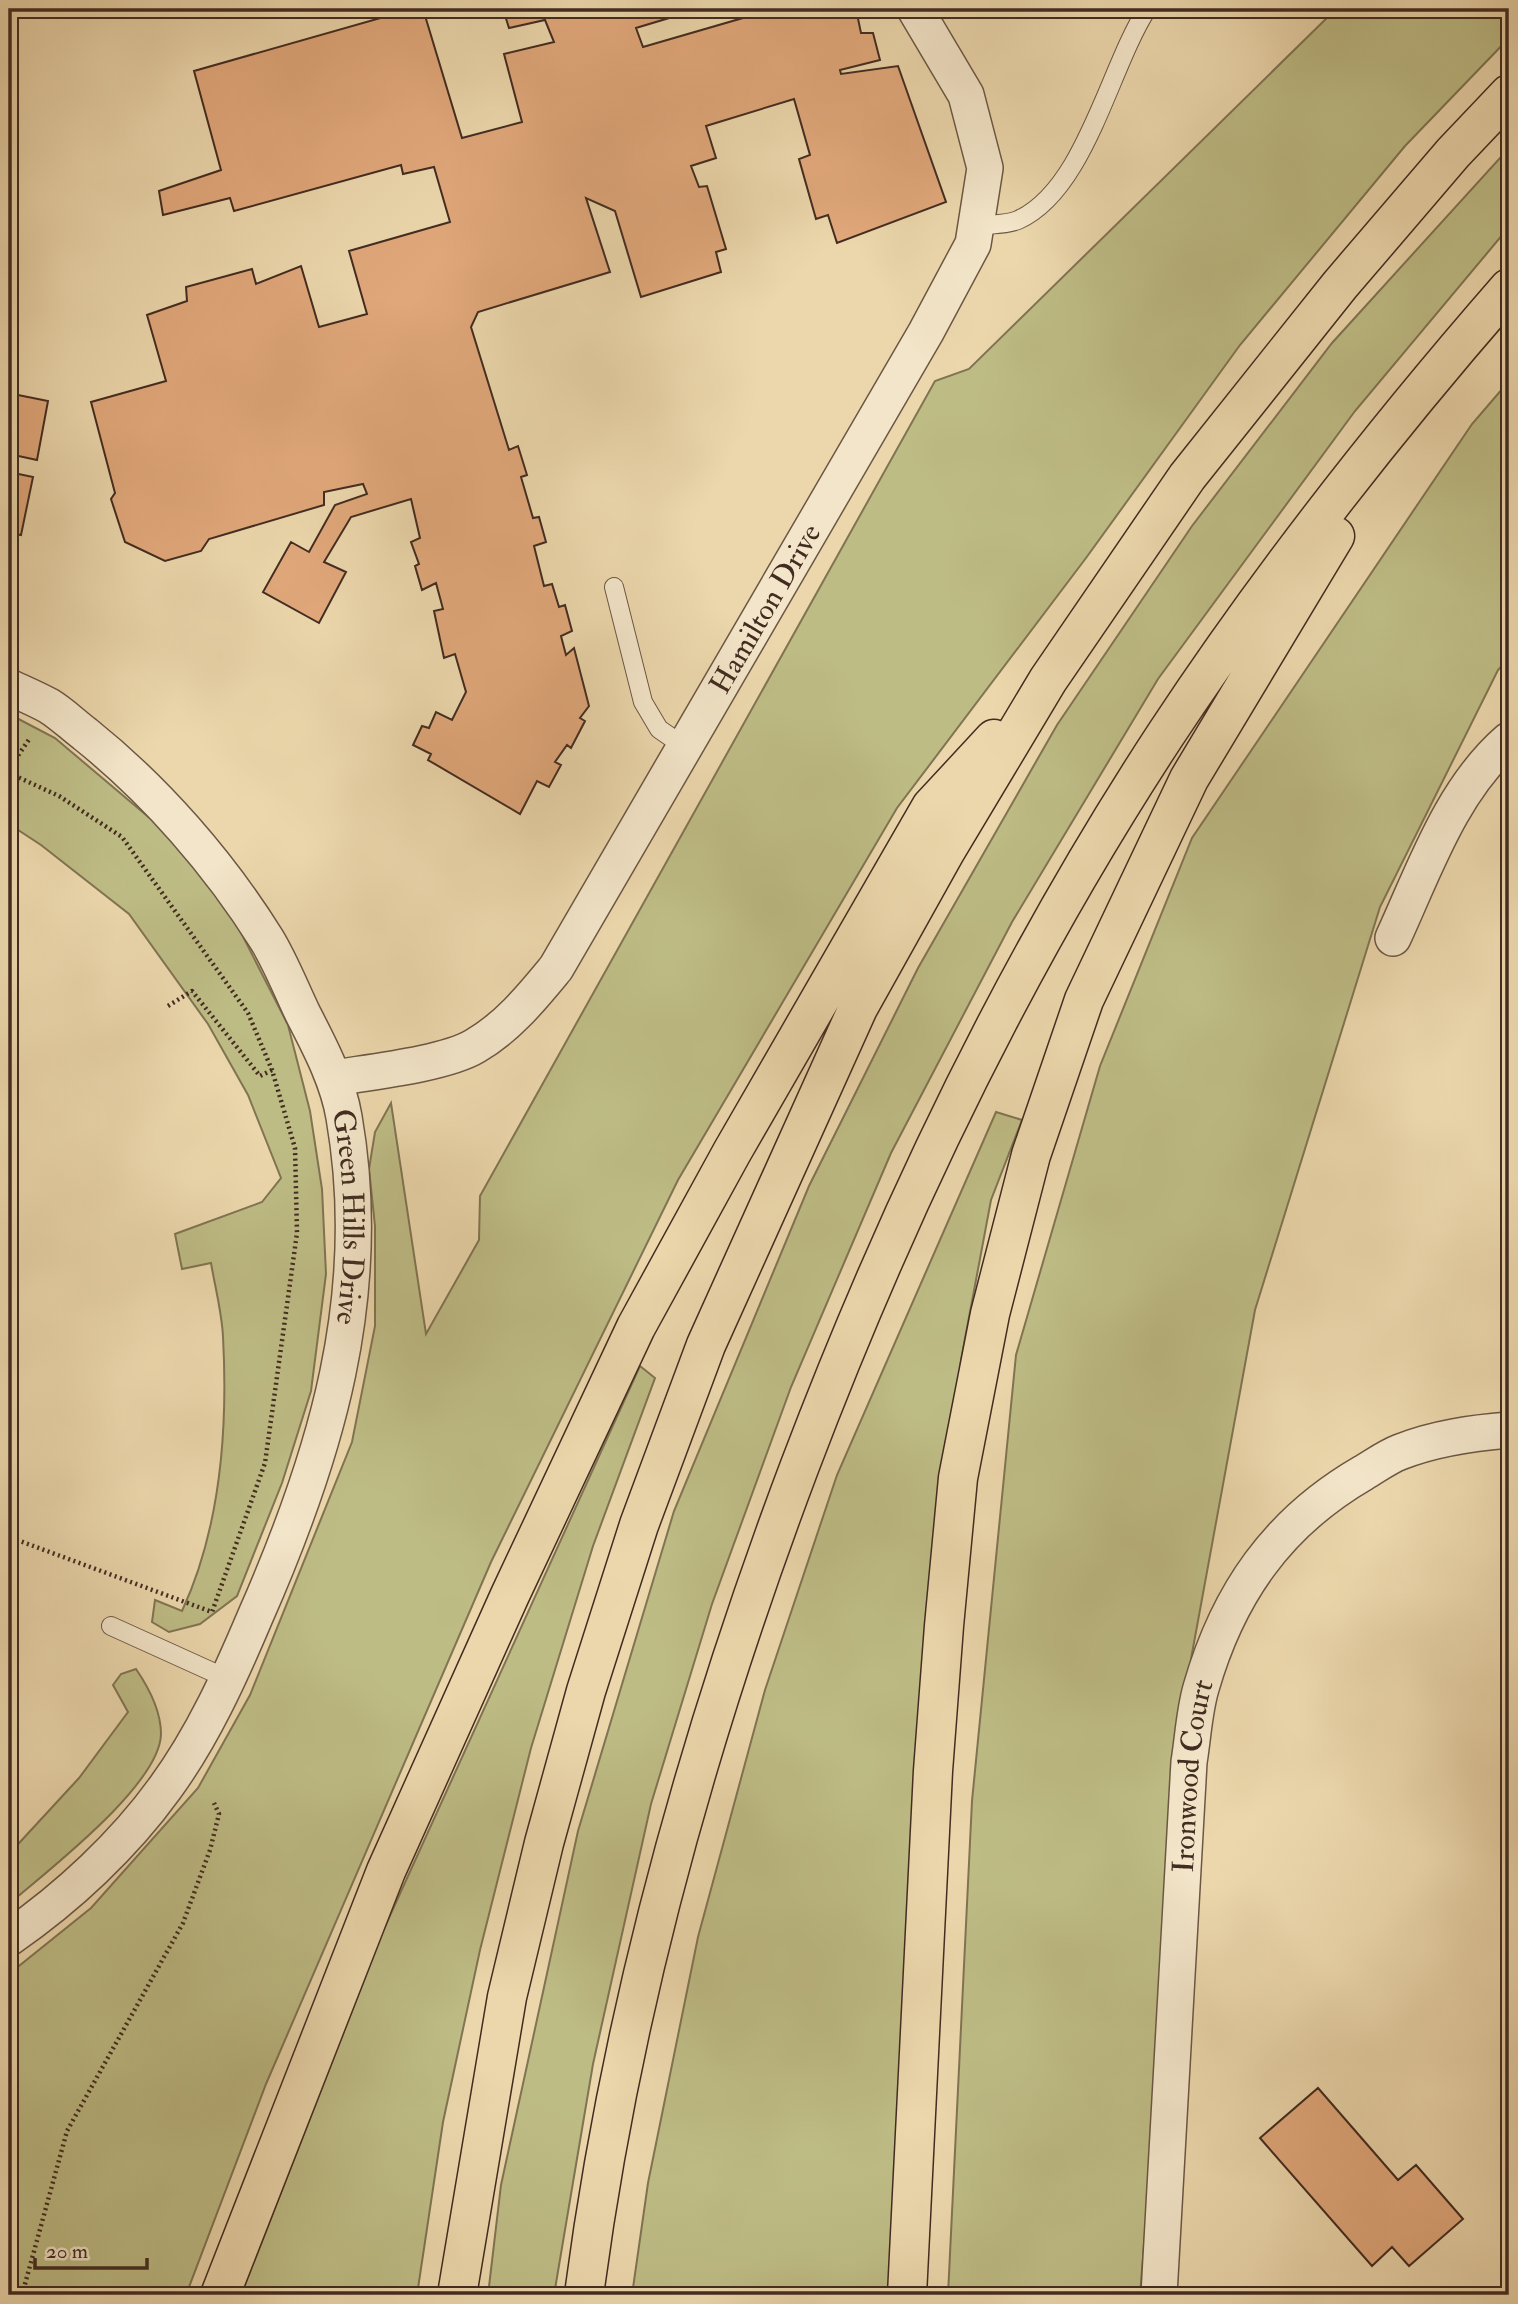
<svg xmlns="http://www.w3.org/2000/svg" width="1518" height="2304" viewBox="0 0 1518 2304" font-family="'IM FELL Double Pica',serif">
	<rect width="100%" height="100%" fill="#ecd7ac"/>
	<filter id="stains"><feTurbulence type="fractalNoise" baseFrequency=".00286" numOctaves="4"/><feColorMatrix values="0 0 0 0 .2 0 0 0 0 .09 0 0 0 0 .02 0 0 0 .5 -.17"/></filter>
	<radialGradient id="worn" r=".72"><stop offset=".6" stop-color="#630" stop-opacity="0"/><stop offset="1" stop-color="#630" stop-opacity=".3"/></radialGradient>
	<path fill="#bebc85" stroke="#807453" stroke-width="2" d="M 1336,9 L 1509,9 L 1509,38 L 1405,146 L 1240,345 L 1086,558 L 897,808 L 678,1180 L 491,1562 L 266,2084 L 186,2295 L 9,2295 L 9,1974 L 91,1908 L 198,1788 L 250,1695 L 352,1442 L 375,1326 L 375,1226 L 369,1169 L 375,1132 L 391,1103 L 426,1334 L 479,1240 L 480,1196 L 935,381 L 969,369 Z
		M 1509,148 L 1509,227 L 1355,411 L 1158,679 L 1012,922 L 891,1153 L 791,1387 L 712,1604 L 651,1804 L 593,2064 L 554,2295 L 488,2295 L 501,2185 L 578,1831 L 674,1511 L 809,1186 L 918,968 L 1057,725 L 1192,526 L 1332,343 Z
		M 1509,381 L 1509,658 L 1498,670 L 1380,907 L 1255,1310 L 1191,1659 L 1140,2295 L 948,2295 L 972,1801 L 1016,1355 L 1100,1066 L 1192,838 L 1472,424 Z
		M 9,714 L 55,738 L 178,842 L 232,915 L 288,1025 L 310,1111 L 322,1189 L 326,1274 L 311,1391 L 282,1483 L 237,1596 L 200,1624 L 169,1632 L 152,1622 L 155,1600 L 182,1611 C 221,1527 228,1429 223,1337 C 222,1313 215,1287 211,1263 L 182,1269 L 175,1234 L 262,1202 L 281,1178 L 248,1095 L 208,1024 L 129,914 L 41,845 L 9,824 Z
		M 996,1112 L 1022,1120 L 991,1200 L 961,1360 L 889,2295 L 632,2295 L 648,2183 L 698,1937 L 765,1690 L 837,1475 Z
		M 640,1366 L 655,1378 L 593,1546 L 531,1748 L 480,1950 L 443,2122 L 417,2295 L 241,2295 L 383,1931 Z
		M 136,1669 C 149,1688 161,1710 161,1734 C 160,1785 47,1871 9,1904 L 9,1854 L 79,1778 L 128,1712 L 113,1685 L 121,1674 Z"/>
	<path fill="#e1a87b" stroke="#422c21" stroke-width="2" d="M 412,9 L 423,9 L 462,138 L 522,122 L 504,54 L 554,42 L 545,20 L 509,28 L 503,9 L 616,9 L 619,17 L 646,9 L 678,9 L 669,18 L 636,28 L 643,47 L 774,9 L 856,9 L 861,33 L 873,33 L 880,60 L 840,70 L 841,74 L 898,66 L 946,202 L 837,243 L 828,215 L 816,219 L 799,159 L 810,155 L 794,99 L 706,126 L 716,158 L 691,166 L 699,187 L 707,186 L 726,249 L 716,252 L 721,272 L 641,297 L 615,211 L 586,198 L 610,272 L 478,312 L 471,327 L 509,450 L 518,446 L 527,475 L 521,477 L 533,518 L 539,517 L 546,542 L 534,546 L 544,586 L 552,584 L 559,607 L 565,605 L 572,631 L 561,636 L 566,655 L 574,648 L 589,706 L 580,718 L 585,721 L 571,748 L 567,745 L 555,762 L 561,765 L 549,787 L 537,781 L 520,814 L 428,760 L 431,754 L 413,745 L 422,726 L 429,728 L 436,712 L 452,720 L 466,692 L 455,654 L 444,658 L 434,611 L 443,609 L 436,583 L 422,590 L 415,566 L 419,564 L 411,542 L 420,538 L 411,499 L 351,517 L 324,562 L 346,572 L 319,623 L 263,592 L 291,542 L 309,552 L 335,505 L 367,494 L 363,484 L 324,492 L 324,505 L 209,539 L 201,551 L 165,561 L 125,542 L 111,499 L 115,493 L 91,402 L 166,381 L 147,315 L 187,301 L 186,287 L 252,269 L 256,284 L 301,266 L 319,327 L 367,314 L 349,251 L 450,222 L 434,167 L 403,174 L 401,165 L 234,211 L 230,198 L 163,215 L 159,191 L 221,170 L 194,71 Z
		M 13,394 L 48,401 L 37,460 L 9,454 L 9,411 Z
		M 9,472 L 33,477 L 21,535 L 9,533 Z
		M 1318,2088 L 1398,2180 L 1416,2165 L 1463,2219 L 1409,2266 L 1392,2247 L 1372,2266 L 1260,2138 Z"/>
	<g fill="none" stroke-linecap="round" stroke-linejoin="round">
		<defs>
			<path id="lane" d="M 976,226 C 989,224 1007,225 1018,220 C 1085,190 1109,68 1147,9
				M 614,587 L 643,702 L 659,729 L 685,747
				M 111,1626 L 228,1679"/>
			<g id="street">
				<path id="s1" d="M 9,687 C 22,693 36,699 49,706 C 62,714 73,725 85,734 C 155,790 219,863 267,940 C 281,963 291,989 303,1014 C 320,1047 338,1081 344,1117 C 375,1295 326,1456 255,1617 C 230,1676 203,1736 165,1788 C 124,1845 67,1898 9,1938"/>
				<path d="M 1393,938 C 1424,871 1451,790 1509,740"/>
				<path id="s2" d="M 334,1078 C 370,1072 445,1064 475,1046 C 508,1027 532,997 556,968 L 926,332 L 973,244 L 985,168 L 966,95 L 915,9"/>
				<path id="s3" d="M 1159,2295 L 1189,1762 C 1193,1738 1194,1712 1201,1688 C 1228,1594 1277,1523 1363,1473 C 1375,1466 1387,1457 1400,1452 C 1435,1438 1472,1433 1509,1430"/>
			</g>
			<path id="highway" d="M 220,2295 L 386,1871 L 510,1595 L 636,1327 L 732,1152 L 931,807 L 994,739
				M 457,2295 L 507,1997 L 544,1843 L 586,1691 L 639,1525 L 706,1345 L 858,1008 L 945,852 L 1048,680 L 1187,477 L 1340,285 L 1453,153 L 1509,94
				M 584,2295 C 621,2011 698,1736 799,1468 C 896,1212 1015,964 1166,734 C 1269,578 1386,429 1509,288
				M 907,2295 L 933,1771 L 944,1626 L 958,1478 L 990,1314 L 1031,1155 L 1084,1000 L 1189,779 L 1335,536"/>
		</defs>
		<use href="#lane" stroke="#6c5744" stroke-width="20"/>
		<use href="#street" stroke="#6c5744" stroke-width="38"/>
		<use href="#highway" stroke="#422c21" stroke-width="41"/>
		<path stroke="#422c21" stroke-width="4.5" stroke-dasharray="2 3.5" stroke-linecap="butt" d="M 9,769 L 30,738
			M 9,773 L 59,796 L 122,837 L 248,1013 L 272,1070 L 295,1148 L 297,1233 L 265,1463 L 212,1612 L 9,1537
			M 168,1006 L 192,991 L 260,1076 L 272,1070
			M 22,2295 L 67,2131 L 183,1923 L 210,1850 L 219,1814 L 214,1803"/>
		<use href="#lane" stroke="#f3e5c9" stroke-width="18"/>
		<use href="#street" stroke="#f3e5c9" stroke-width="35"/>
		<use href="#highway" stroke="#ecd7ac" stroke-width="38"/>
	</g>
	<g text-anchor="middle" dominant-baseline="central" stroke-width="7" stroke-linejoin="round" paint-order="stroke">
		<g font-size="30" fill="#422c21" stroke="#f3e5c9">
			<text stroke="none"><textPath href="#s2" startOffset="674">Hamilton Drive</textPath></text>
			<text stroke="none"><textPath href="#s1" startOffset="660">Green Hills Drive</textPath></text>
			<text stroke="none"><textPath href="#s3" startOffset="520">Ironwood Court</textPath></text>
		</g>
	</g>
	<rect width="1518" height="2304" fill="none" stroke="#ecd7ac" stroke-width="35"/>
	<rect x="10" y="10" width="1497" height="2283" fill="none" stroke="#422c21" stroke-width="3.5"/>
	<rect x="18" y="18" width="1483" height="2269" fill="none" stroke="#422c21" stroke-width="2"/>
	<path d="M35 2258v10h112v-10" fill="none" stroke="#422c21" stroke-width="3.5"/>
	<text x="46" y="2258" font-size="21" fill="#422c21" stroke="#f3e5c9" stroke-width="5" paint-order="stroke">20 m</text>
	<rect width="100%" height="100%" filter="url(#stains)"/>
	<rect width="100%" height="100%" fill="url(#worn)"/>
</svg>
